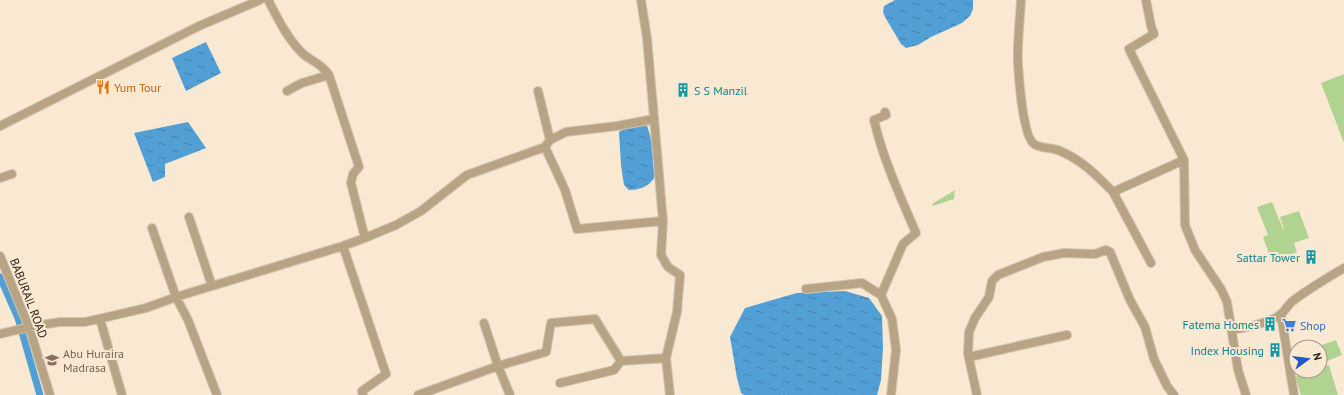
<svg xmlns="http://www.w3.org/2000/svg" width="1344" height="395" viewBox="0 0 1344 395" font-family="'PT Sans',sans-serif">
	<defs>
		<pattern id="water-ripples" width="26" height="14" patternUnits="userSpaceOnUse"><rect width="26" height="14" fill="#519fd5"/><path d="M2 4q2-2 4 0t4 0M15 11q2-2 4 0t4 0" fill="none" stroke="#4381ac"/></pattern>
	</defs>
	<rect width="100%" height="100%" fill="#f9e9d2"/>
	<path fill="#b0d392" d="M 1344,74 L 1344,143 L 1321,83 Z
		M 955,190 L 954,199 L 933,206 L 932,204 Z
		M 1272,202 L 1283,229 L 1284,229 L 1280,217 L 1299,211 L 1309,238 L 1294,243 L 1297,252 L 1272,262 L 1263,237 L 1268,235 L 1257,207 Z
		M 1336,340 L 1342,355 L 1325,362 L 1319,346 Z
		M 1329,365 L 1338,395 L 1301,395 L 1295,377 L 1312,371 L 1320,371 L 1320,368 Z"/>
	<path fill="url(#water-ripples)" d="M 895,0 L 973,0 L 973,9 L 970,16 L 962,23 L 931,37 L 918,45 L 906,48 L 901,44 L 885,17 L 883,12 L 884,6 Z
		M 206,42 L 221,73 L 186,91 L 172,58 Z
		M 188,122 L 206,148 L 165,164 L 165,177 L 153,182 L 134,133 Z
		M 633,126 L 647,126 C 651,136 659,169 654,178 C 649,187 638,190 629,190 L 624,185 L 621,165 L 619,132 L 623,129 Z
		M 845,291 L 869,298 L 882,316 L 883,348 L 881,380 L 877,395 L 744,395 L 741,393 L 737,378 L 730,337 L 745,308 L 797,293 Z"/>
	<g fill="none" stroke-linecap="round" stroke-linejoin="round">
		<path stroke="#519fd5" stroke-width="7" d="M 0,277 L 18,318 L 40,395"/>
		<defs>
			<path id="minor" d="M 268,0 C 278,19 287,38 302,53 C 312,62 320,62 329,75 L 359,167 L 353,174 L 351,183 L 365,238 L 396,225 L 421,211 L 467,175 L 545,147 L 550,140 L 566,132 L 617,126 L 654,119
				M 641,0 L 647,38 L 663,221 L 661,255 L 668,267 L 680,275 L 677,312 L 666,358 L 670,395
				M 1021,0 C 1020,21 1017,43 1018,64 C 1019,79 1023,137 1034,144 C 1041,149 1052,147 1060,151 C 1082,160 1097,176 1113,192
				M 1146,0 L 1151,26 L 1154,34 L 1129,49 L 1184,160 L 1185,225 L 1195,250 L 1221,289 L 1227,302 L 1238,370 L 1246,395
				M 287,91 L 302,83 L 329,75
				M 538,91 L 550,140
				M 0,126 L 199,26 L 260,0
				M 545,147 L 565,190 L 577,229 L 663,221
				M 0,178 L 12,174
				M 189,217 L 212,286
				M 152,228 L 176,297 L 188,320 L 217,395
				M 0,256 L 29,327 L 50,395
				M 1151,263 L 1113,192 L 1184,160
				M 806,289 L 862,283 L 881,295 L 892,319 L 896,350 L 891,395
				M 881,295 L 903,244 L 916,233 C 900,196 883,159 874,120 L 886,115 L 885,112
				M 1281,315 L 1294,395
				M 100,319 L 122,395
				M 484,323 L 498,366 L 546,352 L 551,323 L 595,319 L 621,361 L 666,358
				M 1231,329 C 1242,330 1274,321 1281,314 C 1286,310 1289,303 1294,300 C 1310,288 1327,278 1344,268
				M 0,334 L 29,327 L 60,322 L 85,322 L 146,308 L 176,297 L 343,246
				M 969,357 L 1067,335
				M 560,383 L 614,370 L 621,361
				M 363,395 L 362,391 L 386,374 L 343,246 L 365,238
				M 418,395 L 498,366 L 510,395
				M 977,395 L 968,354 L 969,332 L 975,318 L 989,297 L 992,281 L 998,275 L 1043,257 L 1064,253 L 1095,254 L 1106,250 L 1110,252 L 1130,300 L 1145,327 L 1154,359 L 1167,386 L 1174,395"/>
		</defs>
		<use href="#minor" stroke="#d3c5b0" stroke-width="10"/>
		<use href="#minor" stroke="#b8a484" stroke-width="8"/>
	</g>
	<defs>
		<symbol id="restaurant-bare" viewBox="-9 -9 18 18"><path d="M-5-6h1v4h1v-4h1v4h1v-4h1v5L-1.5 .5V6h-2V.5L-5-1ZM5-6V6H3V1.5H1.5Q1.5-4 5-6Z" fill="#e8710a" stroke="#f9e9d2" stroke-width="2.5" paint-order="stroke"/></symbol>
		<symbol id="building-bare" viewBox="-9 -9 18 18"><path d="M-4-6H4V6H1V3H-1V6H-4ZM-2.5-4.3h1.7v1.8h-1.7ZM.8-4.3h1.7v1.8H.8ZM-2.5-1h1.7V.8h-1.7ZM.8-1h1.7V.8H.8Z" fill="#0f9aa8" stroke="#f9e9d2" stroke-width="2.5" paint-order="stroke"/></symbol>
		<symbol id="supermarket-bare" viewBox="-9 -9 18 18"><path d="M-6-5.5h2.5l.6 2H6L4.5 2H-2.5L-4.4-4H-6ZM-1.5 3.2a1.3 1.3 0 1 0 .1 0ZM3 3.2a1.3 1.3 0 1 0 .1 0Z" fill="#3f7fe0" stroke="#f9e9d2" stroke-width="2.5" paint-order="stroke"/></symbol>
		<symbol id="school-bare" viewBox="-9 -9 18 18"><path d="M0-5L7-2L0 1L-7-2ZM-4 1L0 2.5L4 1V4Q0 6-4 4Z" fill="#8d6e63" stroke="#f9e9d2" stroke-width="2.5" paint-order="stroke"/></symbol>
	</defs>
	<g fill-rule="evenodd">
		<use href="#restaurant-bare" x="93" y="77" width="20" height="20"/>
		<use href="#building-bare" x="673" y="80" width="20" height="20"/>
		<use href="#building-bare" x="1301" y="247" width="20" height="20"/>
		<use href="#building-bare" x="1260" y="314" width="20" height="20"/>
		<use href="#supermarket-bare" x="1279" y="315" width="20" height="20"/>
		<use href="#building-bare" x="1265" y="340" width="20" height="20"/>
		<use href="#school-bare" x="42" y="350" width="20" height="20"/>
	</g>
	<g text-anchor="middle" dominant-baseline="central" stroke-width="4" stroke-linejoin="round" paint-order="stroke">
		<g font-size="12" fill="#c56008" stroke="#f9e9d2" text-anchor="start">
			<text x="114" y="87">Yum Tour</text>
		</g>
		<g font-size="12" fill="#0d838f" stroke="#f9e9d2" text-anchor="end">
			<text x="694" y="90" text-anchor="start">S S Manzil</text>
			<text x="1300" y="257">Sattar Tower</text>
			<text x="1259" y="324">Fatema Homes</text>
			<text x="1264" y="350">Index Housing</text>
		</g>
		<g font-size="12" fill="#252017" stroke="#f9e9d2">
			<text transform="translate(29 298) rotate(69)">BABURAIL ROAD</text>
		</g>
		<g font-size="12" fill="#366cbe" stroke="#f9e9d2" text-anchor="start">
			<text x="1300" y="325">Shop</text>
		</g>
		<g font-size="12" fill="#785e54" stroke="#f9e9d2" text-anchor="start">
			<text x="63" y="353">Abu Huraira<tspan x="63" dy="14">Madrasa</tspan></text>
		</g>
	</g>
	<g transform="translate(1308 359) rotate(75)"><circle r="19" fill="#f9e9d2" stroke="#a49987"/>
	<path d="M0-3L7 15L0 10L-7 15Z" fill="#2159c6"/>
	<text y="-6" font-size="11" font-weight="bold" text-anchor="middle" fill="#252017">N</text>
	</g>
</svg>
